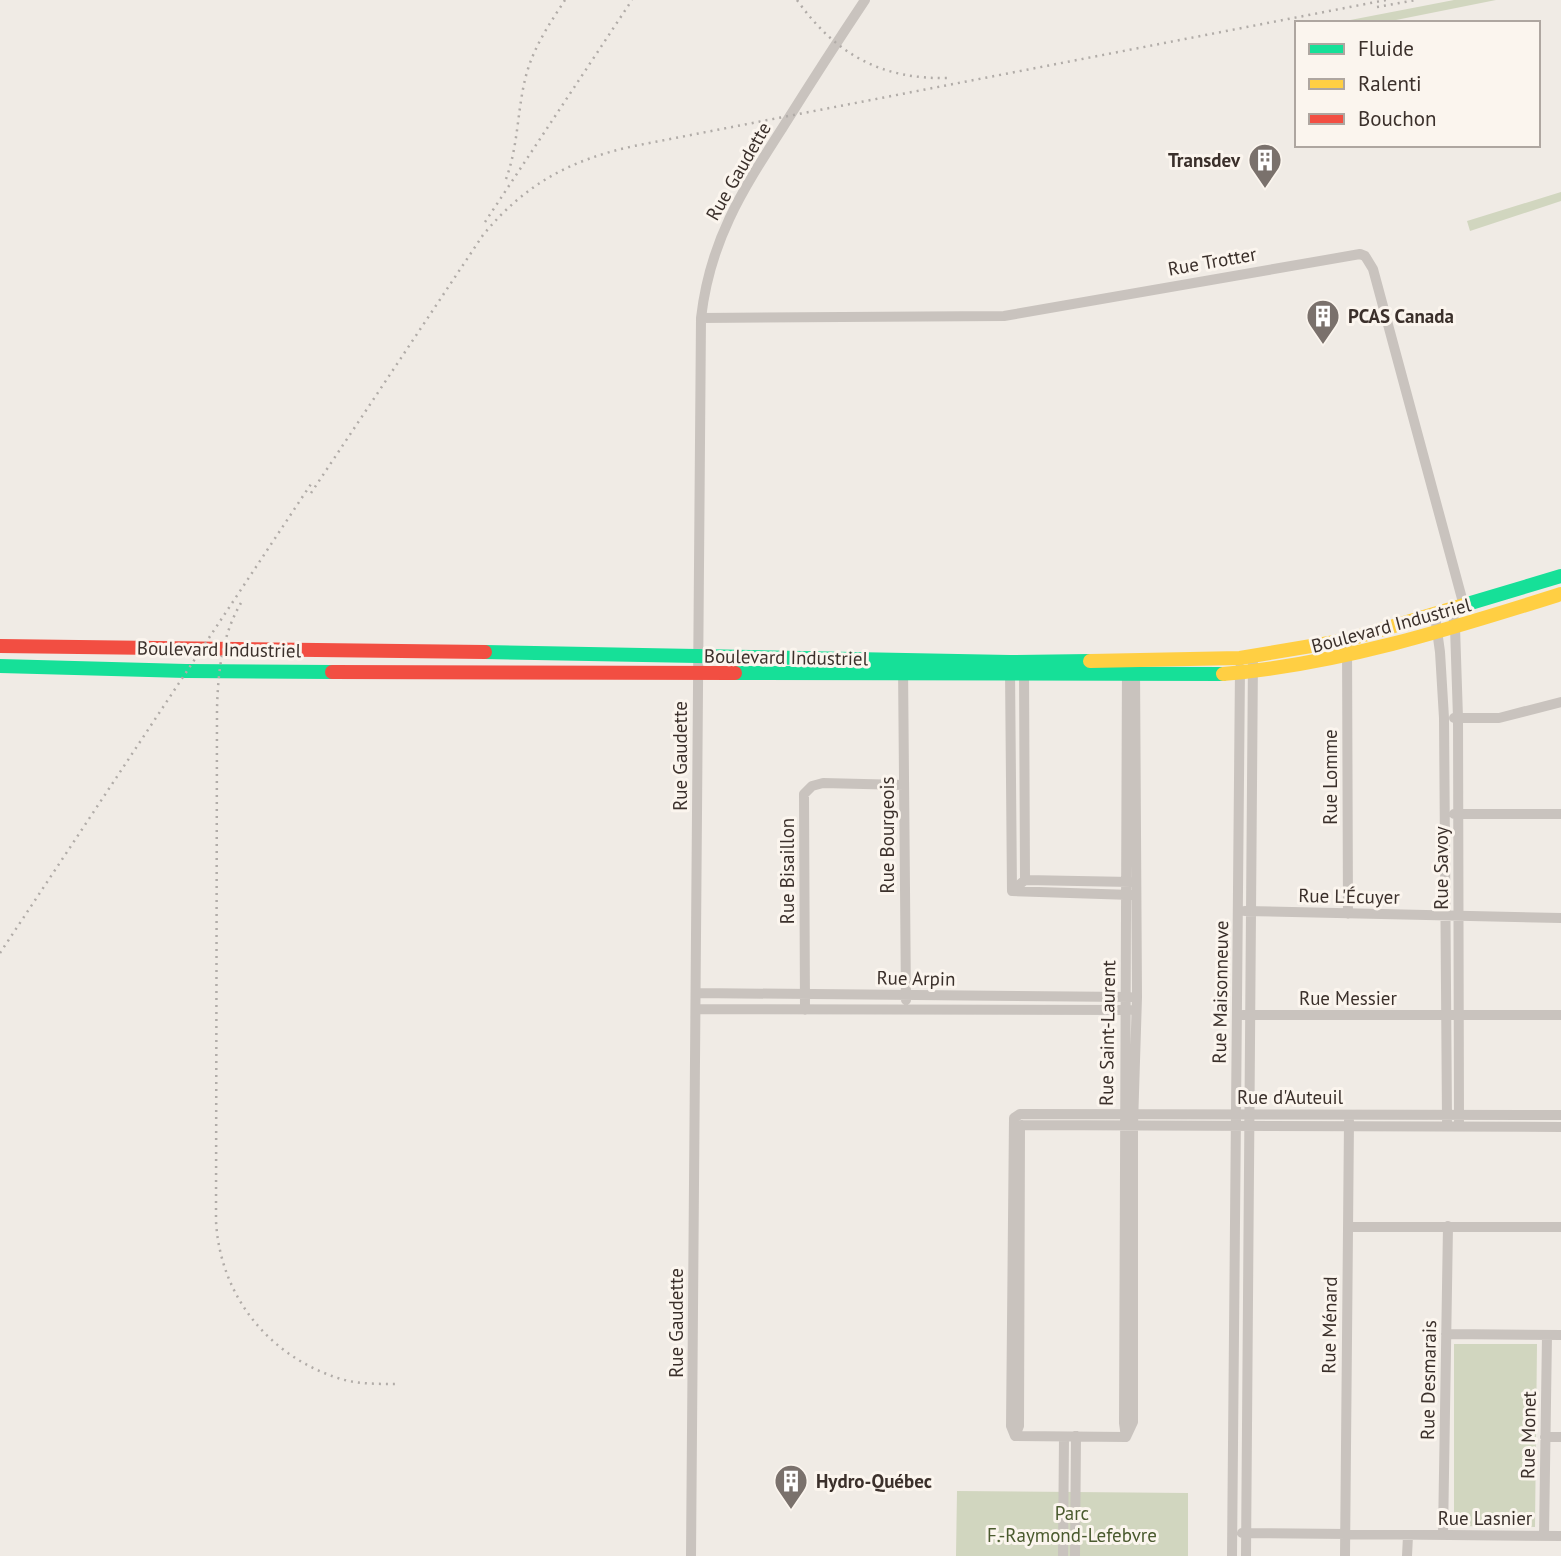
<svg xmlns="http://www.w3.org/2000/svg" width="1561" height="1556" viewBox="0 0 1561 1556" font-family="'PT Sans',sans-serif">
	<rect width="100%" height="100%" fill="#f0ebe5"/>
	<path fill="#d1d6bf" d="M 1454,0 L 1496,0 L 1381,23 L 1340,22 Z
		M 1561,192 L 1561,201 L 1470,231 L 1467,221 Z
		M 1454,1344 L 1537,1344 L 1535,1527 L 1454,1526 Z
		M 957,1491 L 1188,1493 L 1188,1556 L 956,1556 Z"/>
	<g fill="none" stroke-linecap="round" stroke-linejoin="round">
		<path stroke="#c9c3be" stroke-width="10" d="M 701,318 L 1004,316 L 1360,254 L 1365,256 L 1373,269 L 1464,606
			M 1452,610 L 1455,627 L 1458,718 L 1459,1120
			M 1435,616 L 1440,652 L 1444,718 L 1447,1120
			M 1347,640 L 1348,914
			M 903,666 L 906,1000
			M 1024,669 L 1025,880
			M 1010,670 L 1012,891
			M 1454,718 L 1499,718 L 1561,702
			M 1454,814 L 1561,814
			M 1019,885 L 1025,880 L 1131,882
			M 1012,891 L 1132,895
			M 1245,911 L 1561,918
			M 696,993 L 1130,997
			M 696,1009 L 1130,1010
			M 805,1010 L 804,794 L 812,786 L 823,783 L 904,785
			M 1243,1015 L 1561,1015
			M 1022,1125 L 1561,1127
			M 1348,1227 L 1561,1227
			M 1446,1334 L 1561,1335
			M 1015,1436 L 1019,1426 L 1020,1128 L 1022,1125
			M 1126,1437 L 1015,1436 L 1011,1426 L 1014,1118 L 1020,1114 L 1561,1115
			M 1126,1437 L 1133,1422 L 1133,1125 L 1137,997 L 1135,668
			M 1126,1437 L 1124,1423 L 1127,661
			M 1545,1437 L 1561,1437
			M 1242,1533 L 1561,1536
			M 1443,1535 L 1448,1226
			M 1544,1536 L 1547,1335
			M 691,1556 L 701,318 C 710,240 742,191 783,127 C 810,84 837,42 865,0
			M 1063,1556 L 1064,1437
			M 1075,1556 L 1076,1436
			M 1232,1556 L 1240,668
			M 1246,1556 L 1253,656
			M 1345,1556 L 1349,1121
			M 1407,1556 L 1408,1536"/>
		<path stroke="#16e098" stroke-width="14" d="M 1464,605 L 1561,576
			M 485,652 L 1010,662 L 1090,661
			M 0,666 L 186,671 L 332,672
			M 735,673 L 1223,674"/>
		<path stroke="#ffcf43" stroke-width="14" d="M 1090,661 L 1240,658 L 1347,640 L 1464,605
			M 1223,674 C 1340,664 1450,629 1561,594"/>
		<path stroke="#f24e42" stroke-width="14" d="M 0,646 L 485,652
			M 332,672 L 735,673"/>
		<path stroke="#b1aca8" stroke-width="2.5" stroke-dasharray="2 5" stroke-linecap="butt" d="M 797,0 C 836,55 882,80 950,78
			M 1377,7 L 1416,0
			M 506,179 C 519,144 517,107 527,72 C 535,45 550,23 565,0
			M 485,222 L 632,0
			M 311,493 L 483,235 C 525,184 570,160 634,146 L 1386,0
			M 241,603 C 222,635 218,672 217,709 L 216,1221 C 220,1296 269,1357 341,1379 C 358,1384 377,1384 395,1384
			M 0,953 L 313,481"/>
	</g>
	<defs>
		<symbol id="building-pin" viewBox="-11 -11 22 30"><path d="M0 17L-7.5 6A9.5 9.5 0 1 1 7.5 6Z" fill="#7a716c" stroke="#fbf5ee"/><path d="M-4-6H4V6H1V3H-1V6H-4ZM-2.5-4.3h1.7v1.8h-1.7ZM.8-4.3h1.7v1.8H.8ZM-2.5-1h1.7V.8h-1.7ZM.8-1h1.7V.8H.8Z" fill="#fff"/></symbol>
	</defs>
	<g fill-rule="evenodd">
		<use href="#building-pin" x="1246" y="141" width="38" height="52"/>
		<use href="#building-pin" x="1304" y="297" width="38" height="52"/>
		<use href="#building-pin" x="772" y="1462" width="38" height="52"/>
	</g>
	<g text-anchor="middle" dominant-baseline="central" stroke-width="6" stroke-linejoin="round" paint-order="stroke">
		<g font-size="19" font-weight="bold" fill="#3b302b" stroke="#fbf5ee" text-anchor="start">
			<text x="1240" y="160" text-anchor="end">Transdev</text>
			<text x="1348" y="316">PCAS Canada</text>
			<text x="816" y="1481">Hydro-Québec</text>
		</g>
		<g font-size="19" fill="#3b302b" stroke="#fbf5ee">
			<text transform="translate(738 171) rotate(-60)">Rue Gaudette</text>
			<text transform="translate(1212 261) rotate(-10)">Rue Trotter</text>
			<text transform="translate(1391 625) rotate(-15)">Boulevard Industriel</text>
			<text transform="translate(219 649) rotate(1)">Boulevard Industriel</text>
			<text transform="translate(786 657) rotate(1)">Boulevard Industriel</text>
			<text transform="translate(680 756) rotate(-90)">Rue Gaudette</text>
			<text transform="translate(1330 777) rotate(-90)">Rue Lomme</text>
			<text transform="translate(887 835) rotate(-90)">Rue Bourgeois</text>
			<text transform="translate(1441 868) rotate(-90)">Rue Savoy</text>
			<text transform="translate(787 871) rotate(-90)">Rue Bisaillon</text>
			<text transform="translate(1349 896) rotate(1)">Rue L'Écuyer</text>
			<text transform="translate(916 978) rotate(1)">Rue Arpin</text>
			<text transform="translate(1220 992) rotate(-89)">Rue Maisonneuve</text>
			<text x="1348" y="998">Rue Messier</text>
			<text transform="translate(1107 1033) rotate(-89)">Rue Saint-Laurent</text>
			<text x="1290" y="1097">Rue d'Auteuil</text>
			<text transform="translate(676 1323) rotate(-90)">Rue Gaudette</text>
			<text transform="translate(1329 1325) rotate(-89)">Rue Ménard</text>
			<text transform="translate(1428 1380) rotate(-89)">Rue Desmarais</text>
			<text transform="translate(1528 1435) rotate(-89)">Rue Monet</text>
			<text x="1485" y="1518">Rue Lasnier</text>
		</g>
		<g font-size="19" fill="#4a5a2e" stroke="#fbf5ee">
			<text x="1072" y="1513">Parc<tspan x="1072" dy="22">F.-Raymond-Lefebvre</tspan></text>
		</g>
	</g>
	<rect x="1295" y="21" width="245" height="126" fill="#fbf5ee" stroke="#aea6a0" stroke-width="2"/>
	<rect x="1309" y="44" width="35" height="10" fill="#16e098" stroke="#aea6a0" stroke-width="2"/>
	<text x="1358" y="56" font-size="21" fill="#3b302b">Fluide</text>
	<rect x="1309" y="79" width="35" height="10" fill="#ffcf43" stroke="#aea6a0" stroke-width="2"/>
	<text x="1358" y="91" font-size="21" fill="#3b302b">Ralenti</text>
	<rect x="1309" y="114" width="35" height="10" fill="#f24e42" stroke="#aea6a0" stroke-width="2"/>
	<text x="1358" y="126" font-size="21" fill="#3b302b">Bouchon</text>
</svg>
